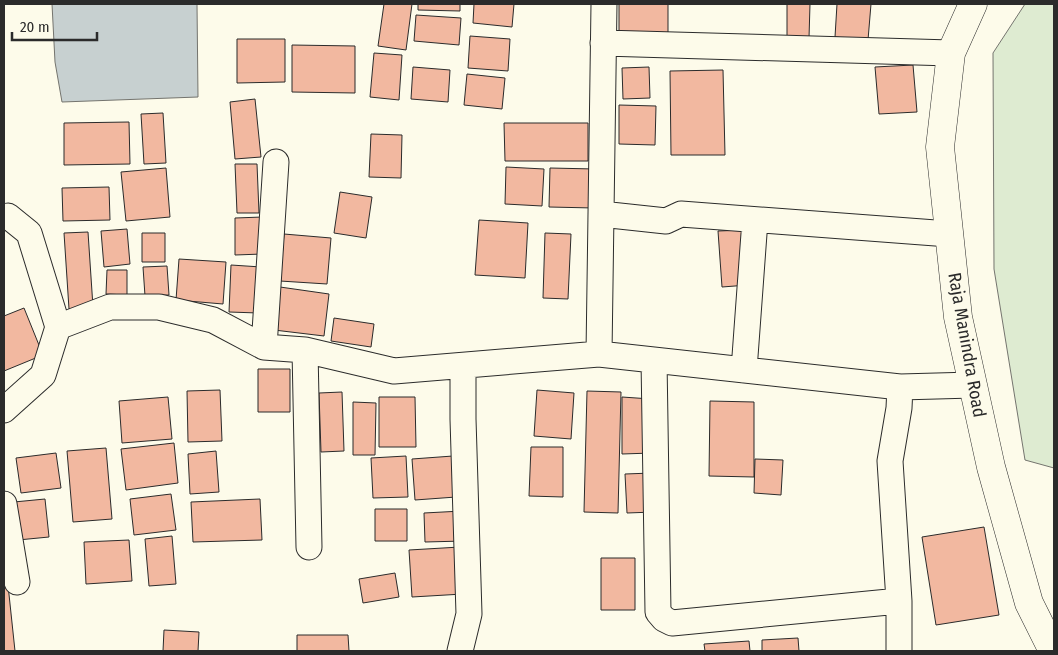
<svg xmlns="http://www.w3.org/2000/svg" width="1058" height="655" viewBox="0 0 1058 655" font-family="'Fira Sans Condensed',sans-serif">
	<rect width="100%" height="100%" fill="#fdfbea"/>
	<path fill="#deebd1" stroke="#74746e" d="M 1025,4 L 1054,4 L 1054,468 L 1025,460 L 994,269 L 993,53 Z"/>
	<path fill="#c7d0d0" stroke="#74746e" d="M 52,4 L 197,4 L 198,97 L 62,102 L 55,62 Z"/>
	<path fill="#f2b8a0" stroke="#2b2b2b" d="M 384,4 L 412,4 L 406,50 L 378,46 Z
		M 418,4 L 460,4 L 460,11 L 418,10 Z
		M 474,4 L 514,4 L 512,27 L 473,23 Z
		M 619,4 L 668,4 L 668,36 L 619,36 Z
		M 787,4 L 810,4 L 809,38 L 787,37 Z
		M 837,4 L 871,4 L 868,40 L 835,37 Z
		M 416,15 L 461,18 L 459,45 L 414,41 Z
		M 470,36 L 510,39 L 508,71 L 468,68 Z
		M 237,39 L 285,39 L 285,82 L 237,83 Z
		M 292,45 L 355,46 L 355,93 L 292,92 Z
		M 374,53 L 402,55 L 399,100 L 370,97 Z
		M 913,65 L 917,112 L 879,114 L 875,67 Z
		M 413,67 L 450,70 L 448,102 L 411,99 Z
		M 649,67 L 650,98 L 623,99 L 622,68 Z
		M 723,70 L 725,155 L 671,155 L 670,71 Z
		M 467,74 L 505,78 L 502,109 L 464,105 Z
		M 255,99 L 261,157 L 235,159 L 230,102 Z
		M 619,105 L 656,106 L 655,145 L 619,144 Z
		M 163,113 L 166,163 L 144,164 L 141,114 Z
		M 129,122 L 130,164 L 64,165 L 64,123 Z
		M 504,123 L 588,123 L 588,161 L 505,161 Z
		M 371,134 L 402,135 L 401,178 L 369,177 Z
		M 235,164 L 257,164 L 259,213 L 237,213 Z
		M 506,167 L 544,169 L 542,206 L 505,204 Z
		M 166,168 L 170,217 L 126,221 L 121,172 Z
		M 550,168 L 595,169 L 594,208 L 549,207 Z
		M 109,187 L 110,220 L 63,221 L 62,188 Z
		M 340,192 L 372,197 L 366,238 L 334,233 Z
		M 263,217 L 263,254 L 235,255 L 235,218 Z
		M 479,220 L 528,223 L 525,278 L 475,275 Z
		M 127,229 L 130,264 L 104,267 L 101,231 Z
		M 745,230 L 748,285 L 722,287 L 718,231 Z
		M 88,232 L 93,307 L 69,309 L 64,233 Z
		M 142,233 L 165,233 L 165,262 L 142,262 Z
		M 545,233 L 571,234 L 568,299 L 543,298 Z
		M 284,234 L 331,238 L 327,284 L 280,281 Z
		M 179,259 L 226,262 L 223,304 L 176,300 Z
		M 231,265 L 261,267 L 258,313 L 229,312 Z
		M 167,266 L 169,295 L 145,296 L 143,267 Z
		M 107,270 L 127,270 L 127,295 L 106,294 Z
		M 280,287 L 329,294 L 324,336 L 274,330 Z
		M 24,308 L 43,355 L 4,371 L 4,316 Z
		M 334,318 L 374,324 L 371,347 L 331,341 Z
		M 258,369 L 290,369 L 290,412 L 258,412 Z
		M 220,390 L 222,441 L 188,442 L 187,391 Z
		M 537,390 L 574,393 L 571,439 L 534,436 Z
		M 587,391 L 621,392 L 618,513 L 584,512 Z
		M 342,392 L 344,451 L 321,452 L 319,393 Z
		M 168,397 L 172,439 L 122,443 L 119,401 Z
		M 379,397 L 415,397 L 416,447 L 379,447 Z
		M 622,397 L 651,399 L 652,453 L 622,454 Z
		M 710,401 L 754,402 L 754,477 L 709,476 Z
		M 353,402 L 376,403 L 375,455 L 353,455 Z
		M 174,443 L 178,483 L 126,490 L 121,449 Z
		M 531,447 L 563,447 L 563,497 L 529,496 Z
		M 106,448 L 112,519 L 73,522 L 67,451 Z
		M 216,451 L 219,492 L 190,494 L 188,454 Z
		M 56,453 L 61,488 L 21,493 L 16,458 Z
		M 406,456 L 408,497 L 373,498 L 371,458 Z
		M 453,456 L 456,497 L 415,500 L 412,459 Z
		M 755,459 L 783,460 L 781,495 L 754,493 Z
		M 652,473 L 654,512 L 627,513 L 625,474 Z
		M 171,494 L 176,530 L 134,535 L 130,499 Z
		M 45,499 L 49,537 L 18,540 L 14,502 Z
		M 260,499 L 262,540 L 193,542 L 191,502 Z
		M 375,509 L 407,509 L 407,541 L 375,541 Z
		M 462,511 L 464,541 L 425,542 L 424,513 Z
		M 984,527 L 999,615 L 936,625 L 922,537 Z
		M 172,536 L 176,584 L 149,586 L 145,539 Z
		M 129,540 L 132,581 L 86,584 L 84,542 Z
		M 460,547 L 463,594 L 412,597 L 409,550 Z
		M 601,558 L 635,558 L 635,610 L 601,610 Z
		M 395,573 L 399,597 L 363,603 L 359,579 Z
		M 4,585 L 8,585 L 15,651 L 4,651 Z
		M 164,630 L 199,632 L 198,651 L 163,651 Z
		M 297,635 L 348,635 L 349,651 L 297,651 Z
		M 798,638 L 799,651 L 762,651 L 762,640 Z
		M 749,641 L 750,651 L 705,651 L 704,644 Z"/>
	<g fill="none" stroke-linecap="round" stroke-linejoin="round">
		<defs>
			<path id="minor" d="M 603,43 L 951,53
				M 601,214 L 666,221 L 681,214 L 949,234
				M 4,217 L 8,216 L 29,233 L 58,327
				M 264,347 L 276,162
				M 305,350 L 309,547
				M 599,354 L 604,4
				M 654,360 L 658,612 L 664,619 L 672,623 L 899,601
				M 744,370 L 755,220
				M 4,410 L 43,375 L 58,327 L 110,307 L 159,307 L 213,320 L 264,347 L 305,350 L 394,371 L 599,354 L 900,387 L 973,385
				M 4,504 L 17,582
				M 460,651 L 469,614 L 463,419 L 463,366
				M 899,651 L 899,601 L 890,461 L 899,408 L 900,387"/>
			<path id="tertiary" d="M 973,4 L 951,53 L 940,147 L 958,317 L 991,467 L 1029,603 L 1053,651"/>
		</defs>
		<use href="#minor" stroke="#2b2b2b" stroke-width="27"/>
		<use href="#tertiary" stroke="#2b2b2b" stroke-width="29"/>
		<use href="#minor" stroke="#fdfbea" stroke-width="25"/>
		<use href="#tertiary" stroke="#fdfbea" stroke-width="28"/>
	</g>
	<g text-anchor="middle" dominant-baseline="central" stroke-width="4" stroke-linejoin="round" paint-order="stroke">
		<g font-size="18" fill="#2b2b2b" stroke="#fdfbea">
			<text transform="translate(967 345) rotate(80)">Raja Manindra Road</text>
		</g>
	</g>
	<rect width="1058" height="655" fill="none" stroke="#2b2b2b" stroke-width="10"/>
	<path d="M12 32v8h85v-8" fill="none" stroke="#2b2b2b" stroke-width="2.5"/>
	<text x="20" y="32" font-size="15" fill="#2b2b2b" stroke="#fdfbea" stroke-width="4" paint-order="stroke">20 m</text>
</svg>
